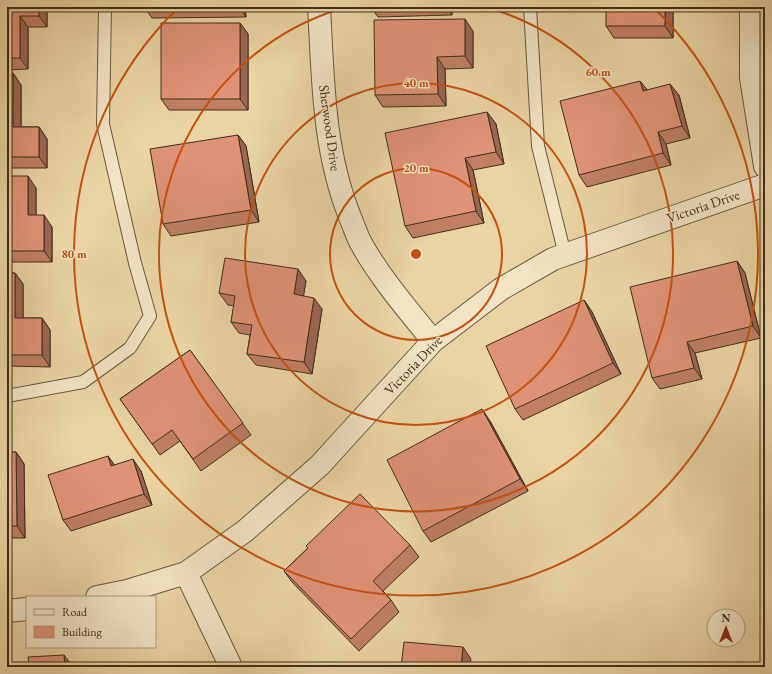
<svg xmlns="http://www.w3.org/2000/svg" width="772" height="674" viewBox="0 0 772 674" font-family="'EB Garamond',serif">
	<rect width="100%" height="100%" fill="#ead4a4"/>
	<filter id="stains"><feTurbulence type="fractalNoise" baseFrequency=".005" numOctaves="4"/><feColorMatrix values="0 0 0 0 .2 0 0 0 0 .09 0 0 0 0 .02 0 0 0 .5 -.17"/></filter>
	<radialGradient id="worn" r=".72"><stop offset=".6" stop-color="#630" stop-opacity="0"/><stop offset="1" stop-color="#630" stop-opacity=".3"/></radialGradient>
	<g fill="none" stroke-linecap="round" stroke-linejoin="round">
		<defs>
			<path id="service" d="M 530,7 L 538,146 L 565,255
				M 7,396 L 83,382 L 130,348 L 150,316 L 135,263 L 103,124 L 105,7"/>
			<path id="minor" d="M 319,7 C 323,78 323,150 350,217 C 354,226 357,237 362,245 C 381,279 408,310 433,341
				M 751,7 L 751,78 L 765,166
				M 186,573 L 231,667
				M 97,597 L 127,591 L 186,573 L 245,531 L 320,465 L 433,341 L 501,289 L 553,259 L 765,185
				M 7,611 L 27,609"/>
		</defs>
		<use href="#service" stroke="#6a583d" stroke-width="14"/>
		<use href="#minor" stroke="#6a583d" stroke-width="24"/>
		<use href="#service" stroke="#f1e3c4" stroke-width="12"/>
		<use href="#minor" stroke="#f1e3c4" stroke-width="22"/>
	</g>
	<path fill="#c07e65" stroke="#3f2f1b" d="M 7,7 L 47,7 L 47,27 L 28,27 L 28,69 L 7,70 Z
		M 144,7 L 245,7 L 246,17 L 152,18 Z
		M 371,7 L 452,7 L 452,15 L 378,17 Z
		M 673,7 L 673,38 L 614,38 L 606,26 Z
		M 240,23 L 248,34 L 248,110 L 169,110 L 161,99 Z
		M 473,31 L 473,68 L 445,69 L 446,106 L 383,107 L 375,95 Z
		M 7,73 L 13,73 L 21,85 L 21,127 L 39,127 L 47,139 L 47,168 L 7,168 Z
		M 640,81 L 647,90 L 679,95 L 690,138 L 666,144 L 671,165 L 587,187 L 579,175 Z
		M 487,112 L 496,124 L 504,164 L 473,170 L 484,223 L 413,238 L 405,226 Z
		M 238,135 L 246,146 L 259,222 L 171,236 L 163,224 Z
		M 7,176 L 36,188 L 36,215 L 52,227 L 52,262 L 7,262 Z
		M 737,261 L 745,273 L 761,338 L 695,353 L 702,379 L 660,389 L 652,378 Z
		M 7,273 L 15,273 L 23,284 L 23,318 L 42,318 L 50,330 L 50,367 L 7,366 Z
		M 306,281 L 303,296 L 322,309 L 312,374 L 256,365 L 247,354 L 250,335 L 239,333 L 231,322 L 234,306 L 228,305 L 219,293 Z
		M 584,300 L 592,312 L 621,374 L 523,420 L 515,409 Z
		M 190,350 L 251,435 L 201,471 L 180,441 L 160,455 L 120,399 Z
		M 490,421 L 528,491 L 431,542 L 423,531 Z
		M 7,452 L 16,452 L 24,464 L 25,538 L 7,538 Z
		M 108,456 L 114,465 L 141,471 L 152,505 L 71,531 L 63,520 Z
		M 410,545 L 419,557 L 383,591 L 391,600 L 399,612 L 359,651 L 292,582 L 284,571 L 308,548 L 306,546 Z"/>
	<path fill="#9c6653" stroke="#3f2f1b" d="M 39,7 L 47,7 L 47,27 L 39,16 Z
		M 239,7 L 245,7 L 246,17 Z
		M 446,7 L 452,7 L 452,15 Z
		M 665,7 L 673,7 L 673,38 L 665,26 Z
		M 20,16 L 28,27 L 28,69 L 20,58 Z
		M 465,19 L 473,31 L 473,68 L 465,56 Z
		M 240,23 L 248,34 L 248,110 L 240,99 Z
		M 437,57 L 445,69 L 446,106 L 438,94 Z
		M 13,73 L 21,85 L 21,139 L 13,127 Z
		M 640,81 L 649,92 L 643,91 Z
		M 670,84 L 679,95 L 690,138 L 682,126 Z
		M 487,112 L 496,124 L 504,164 L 496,152 Z
		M 39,127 L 47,139 L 47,168 L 39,157 Z
		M 658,132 L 666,144 L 671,165 L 663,153 Z
		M 238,135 L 246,146 L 259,222 L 251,210 Z
		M 465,158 L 473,170 L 484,223 L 476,211 Z
		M 28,176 L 36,188 L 36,227 L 28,215 Z
		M 44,215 L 52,227 L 52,262 L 44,251 Z
		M 737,261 L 745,273 L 761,338 L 753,326 Z
		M 298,269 L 306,281 L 302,306 L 294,294 Z
		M 15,273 L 23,284 L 23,330 L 15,318 Z
		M 314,298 L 322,309 L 312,374 L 304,362 Z
		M 584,300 L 592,312 L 621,374 L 613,363 Z
		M 42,318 L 50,330 L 50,367 L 42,355 Z
		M 687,342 L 695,353 L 702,379 L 694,368 Z
		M 482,409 L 490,421 L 528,491 L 520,479 Z
		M 16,452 L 24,464 L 25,538 L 17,526 Z
		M 108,456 L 116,467 L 111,466 Z
		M 133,459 L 141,471 L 152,505 L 144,494 Z
		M 463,647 L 471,659 L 470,667 L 461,667 Z
		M 64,655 L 73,667 L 65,667 Z"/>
	<path fill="#df9276" stroke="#3f2f1b" d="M 7,7 L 39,7 L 39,16 L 20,16 L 20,58 L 7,58 Z
		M 606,7 L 665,7 L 665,26 L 606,26 Z
		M 465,19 L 465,56 L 437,57 L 438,94 L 375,95 L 374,20 Z
		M 161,23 L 240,23 L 240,99 L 161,99 Z
		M 7,73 L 13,73 L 13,127 L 39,127 L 39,157 L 7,157 Z
		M 640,81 L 643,91 L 670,84 L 682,126 L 658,132 L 663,153 L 579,175 L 560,101 Z
		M 487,112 L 496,152 L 465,158 L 476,211 L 405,226 L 385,133 Z
		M 238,135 L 251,210 L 163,224 L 150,149 Z
		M 7,176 L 28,176 L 28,215 L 44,215 L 44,251 L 7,251 Z
		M 225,258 L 298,269 L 294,294 L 314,298 L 304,362 L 247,354 L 252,325 L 231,322 L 235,296 L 219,293 Z
		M 737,261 L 753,326 L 687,342 L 694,368 L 652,378 L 630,287 Z
		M 7,273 L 15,273 L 15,318 L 42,318 L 42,355 L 7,355 Z
		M 584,300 L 613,363 L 515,409 L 486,346 Z
		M 190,350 L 243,423 L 193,459 L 172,430 L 152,444 L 120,399 Z
		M 482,409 L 520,479 L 423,531 L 387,460 Z
		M 7,452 L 16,452 L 17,526 L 7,526 Z
		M 108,456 L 111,466 L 133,459 L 144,494 L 63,520 L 48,475 Z
		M 360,494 L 410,545 L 373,581 L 391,600 L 351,639 L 284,571 L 308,548 L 306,546 Z
		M 404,642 L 463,647 L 461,667 L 401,667 Z
		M 64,655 L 65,667 L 29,667 L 28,657 Z"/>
	<g fill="none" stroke="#c6510f" stroke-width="2">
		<circle cx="416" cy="254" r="86"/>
		<circle cx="416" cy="254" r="171"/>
		<path d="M489 8A257 257 0 1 1 343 8"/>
		<path d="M654 8A342 342 0 1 1 178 8"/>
	</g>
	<g text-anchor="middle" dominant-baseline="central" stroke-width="3" stroke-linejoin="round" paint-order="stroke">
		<g font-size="14" fill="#3f2f1b" stroke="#f1e3c4">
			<text transform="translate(330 128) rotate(82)">Sherwood Drive</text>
			<text transform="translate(703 206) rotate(-19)">Victoria Drive</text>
			<text transform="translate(413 365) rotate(-46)">Victoria Drive</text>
		</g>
	</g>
	<circle cx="416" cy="254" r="6" fill="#c6510f" stroke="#f1e3c4" stroke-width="2"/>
	<g font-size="12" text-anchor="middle" font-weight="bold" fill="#c6510f" stroke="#f1e3c4" stroke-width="3" stroke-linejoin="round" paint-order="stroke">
		<text x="598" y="76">60 m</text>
		<text x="416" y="87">40 m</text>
		<text x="416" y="172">20 m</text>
		<text x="74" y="258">80 m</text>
	</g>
	<rect width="772" height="674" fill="none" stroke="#ead4a4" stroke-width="24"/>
	<rect x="8" y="8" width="756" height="658" fill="none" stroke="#3f2f1b" stroke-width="2"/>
	<rect x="12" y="12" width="748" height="650" fill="none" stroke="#3f2f1b"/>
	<rect x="26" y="596" width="130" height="52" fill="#f1e3c4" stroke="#aa9b80"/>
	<rect x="34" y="609" width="20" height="6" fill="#f1e3c4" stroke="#aa9b80"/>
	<text x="62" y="616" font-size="12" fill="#3f2f1b">Road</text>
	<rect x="34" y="626" width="20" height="12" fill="#df9276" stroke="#aa9b80"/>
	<text x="62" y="636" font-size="12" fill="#3f2f1b">Building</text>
	<g transform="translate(726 628)"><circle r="19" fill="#f1e3c4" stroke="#aa9b80"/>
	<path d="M0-3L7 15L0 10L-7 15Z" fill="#8f2418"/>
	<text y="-6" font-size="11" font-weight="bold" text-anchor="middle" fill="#3f2f1b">N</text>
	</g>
	<rect width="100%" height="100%" filter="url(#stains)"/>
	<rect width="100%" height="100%" fill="url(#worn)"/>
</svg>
